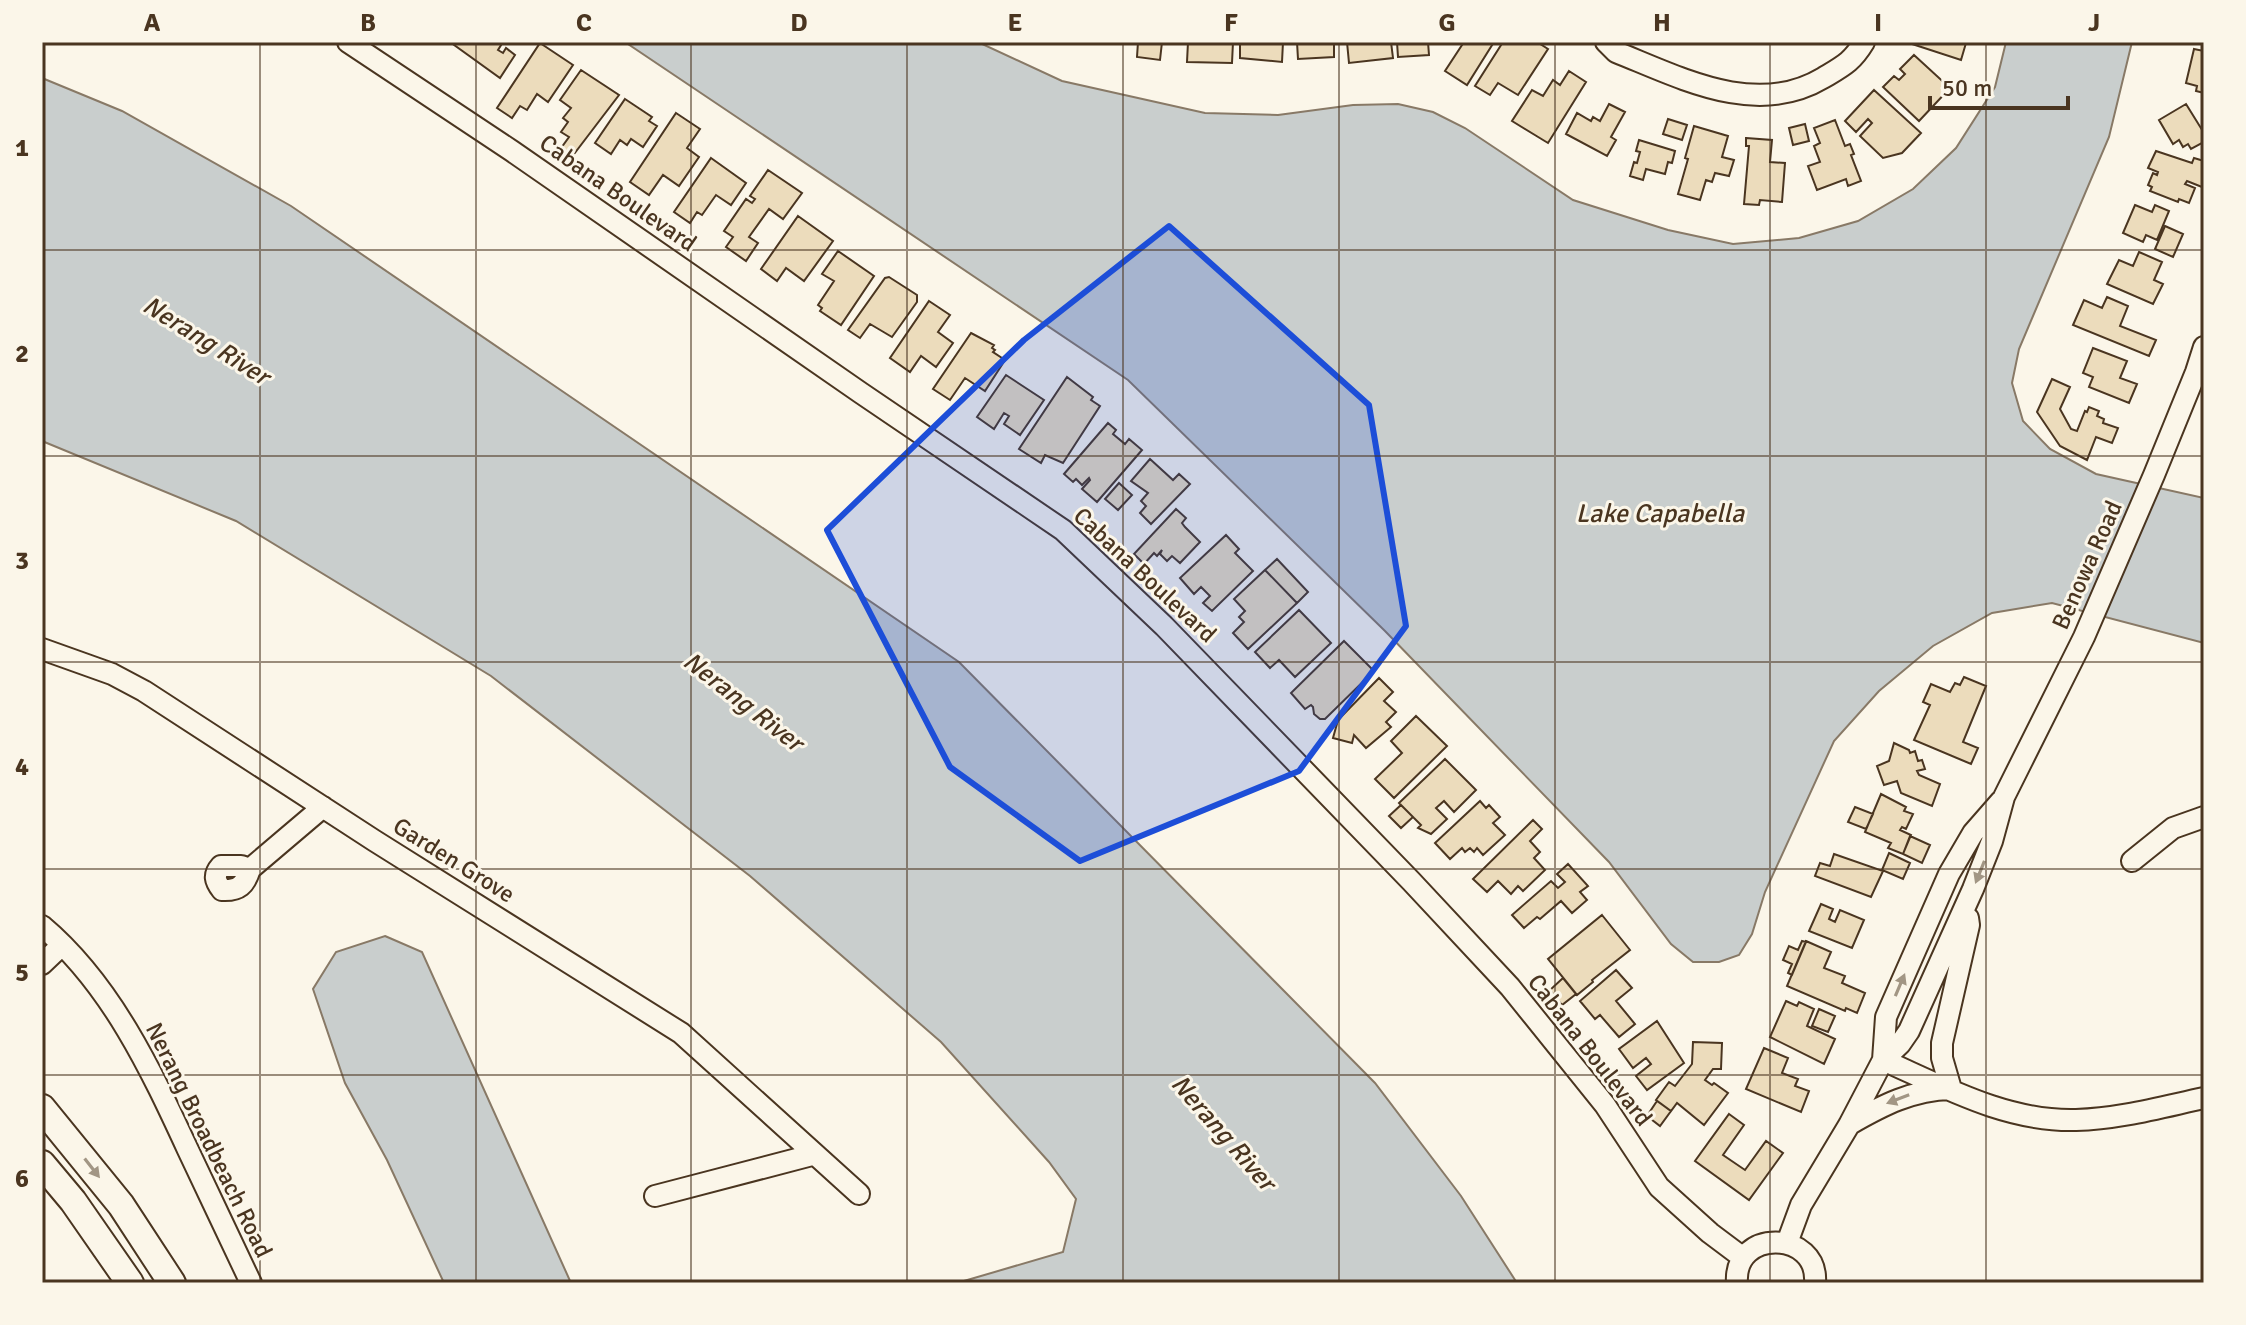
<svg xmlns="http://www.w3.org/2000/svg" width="2246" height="1325" viewBox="0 0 2246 1325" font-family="Signika,sans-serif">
	<rect width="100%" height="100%" fill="#fbf6e9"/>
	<path fill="#c9cecd" stroke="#887966" stroke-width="2" d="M 625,42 L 978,42 L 1062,81 L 1205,113 L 1278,115 L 1353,105 L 1398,104 L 1433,112 L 1465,128 L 1573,200 L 1668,230 L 1733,244 L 1799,238 L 1858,221 L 1913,189 L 1956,148 L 1995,87 L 2006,42 L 2132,42 L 2109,137 L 2019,349 L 2012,383 L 2023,421 L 2050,449 L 2096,474 L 2204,498 L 2204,643 L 2052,603 L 1992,613 L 1933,646 L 1879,691 L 1834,741 L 1765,892 L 1752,934 L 1739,955 L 1719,962 L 1693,962 L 1671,944 L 1609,862 L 1385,631 L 1128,380 Z
		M 42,78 L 122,111 L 291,206 L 959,662 L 1375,1083 L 1461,1196 L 1517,1283 L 957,1283 L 1063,1252 L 1076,1199 L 1049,1162 L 941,1042 L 750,876 L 491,676 L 236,521 L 42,441 Z
		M 385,936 L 422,952 L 571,1283 L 444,1283 L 387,1160 L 345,1083 L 313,989 L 336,952 Z"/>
	<path fill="#ecdcbc" stroke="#4a3520" stroke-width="2" d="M 450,42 L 503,42 L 498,50 L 503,53 L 506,48 L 515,55 L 500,78 Z
		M 1138,42 L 1162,42 L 1160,60 L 1137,57 Z
		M 1188,42 L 1233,42 L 1232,63 L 1187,62 Z
		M 1240,42 L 1283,42 L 1282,62 L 1240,58 Z
		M 1297,42 L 1334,42 L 1334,57 L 1298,59 Z
		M 1347,42 L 1391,42 L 1393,58 L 1349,63 Z
		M 1397,42 L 1428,42 L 1429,55 L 1398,57 Z
		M 1464,42 L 1494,42 L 1467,85 L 1445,71 Z
		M 1503,42 L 1537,42 L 1548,49 L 1518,95 L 1498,83 L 1490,95 L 1475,86 Z
		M 1963,42 L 1966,43 L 1961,60 L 1909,43 Z
		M 540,43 L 573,65 L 548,102 L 537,94 L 527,110 L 520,106 L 512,118 L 497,108 Z
		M 2194,49 L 2204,51 L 2204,93 L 2196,91 L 2197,86 L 2186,83 Z
		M 1914,55 L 1950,88 L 1919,121 L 1883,87 L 1894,76 L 1899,80 L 1905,74 L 1900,69 Z
		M 581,70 L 619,95 L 571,158 L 559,151 L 569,137 L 561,132 L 568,122 L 563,118 L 571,108 L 560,100 Z
		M 1569,71 L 1586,82 L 1548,143 L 1512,121 L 1532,90 L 1543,96 L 1553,80 L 1560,85 Z
		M 1874,90 L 1921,133 L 1902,153 L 1883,158 L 1860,136 L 1872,123 L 1868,119 L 1856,132 L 1845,121 Z
		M 625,99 L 652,117 L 649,121 L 657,126 L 643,147 L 631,139 L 627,145 L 620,140 L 611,154 L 595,143 Z
		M 1609,104 L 1625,112 L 1611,137 L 1616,140 L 1607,156 L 1566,134 L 1577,113 L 1591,121 L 1593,117 L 1600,121 Z
		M 2186,104 L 2204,133 L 2204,142 L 2191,149 L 2188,144 L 2183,147 L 2179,140 L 2173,144 L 2159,120 Z
		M 676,113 L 700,129 L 687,148 L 699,157 L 679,186 L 663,175 L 649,195 L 630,182 Z
		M 1668,119 L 1687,125 L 1682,140 L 1663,134 Z
		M 1835,120 L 1845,146 L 1850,144 L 1854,154 L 1851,155 L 1861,181 L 1848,186 L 1846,179 L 1817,190 L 1808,166 L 1820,162 L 1814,146 L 1820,143 L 1814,128 Z
		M 1805,124 L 1809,141 L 1793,145 L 1789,128 Z
		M 1694,126 L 1728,136 L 1722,157 L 1734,160 L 1729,176 L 1715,173 L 1712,182 L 1706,180 L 1700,200 L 1678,194 L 1688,159 L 1685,158 Z
		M 1746,138 L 1772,140 L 1770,162 L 1785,163 L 1782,202 L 1760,200 L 1759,205 L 1744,204 L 1749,146 L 1746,146 Z
		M 1639,140 L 1675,151 L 1672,163 L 1668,162 L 1665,174 L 1646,169 L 1643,180 L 1630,176 L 1634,162 L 1637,163 L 1640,152 L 1636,151 Z
		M 2156,151 L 2192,163 L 2194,158 L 2204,161 L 2202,187 L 2187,181 L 2185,184 L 2195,188 L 2189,203 L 2179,199 L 2178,202 L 2150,191 L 2152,187 L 2148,185 L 2153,173 L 2157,175 L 2158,172 L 2148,168 Z
		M 711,158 L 746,183 L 731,205 L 716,195 L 702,215 L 697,212 L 690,223 L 674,212 Z
		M 768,170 L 802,193 L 783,219 L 769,209 L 749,237 L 758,243 L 746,261 L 726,247 L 733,237 L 724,231 L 746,199 L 752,203 L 755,199 L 750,196 Z
		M 2135,205 L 2152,212 L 2155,205 L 2169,211 L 2157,240 L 2146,235 L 2143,242 L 2123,233 Z
		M 798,216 L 833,241 L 804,281 L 786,268 L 777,281 L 761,269 Z
		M 2165,226 L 2183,234 L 2173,257 L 2155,249 Z
		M 838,251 L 874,276 L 841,325 L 820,311 L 822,308 L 818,305 L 834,281 L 822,274 Z
		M 2139,252 L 2162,262 L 2154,280 L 2163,284 L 2153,304 L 2107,284 L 2119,260 L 2133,266 Z
		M 889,277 L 917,295 L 917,302 L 892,337 L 870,324 L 860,338 L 848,330 L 885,278 Z
		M 2107,297 L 2128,306 L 2120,326 L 2156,340 L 2149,356 L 2073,325 L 2084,300 L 2102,308 Z
		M 929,301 L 950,315 L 938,332 L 953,343 L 936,367 L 921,356 L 910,372 L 890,358 Z
		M 971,333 L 994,345 L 992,348 L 995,350 L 993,352 L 1005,360 L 985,391 L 965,378 L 950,400 L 933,389 Z
		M 2093,348 L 2127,361 L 2120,378 L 2137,384 L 2129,403 L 2089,387 L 2093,377 L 2083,373 Z
		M 1006,375 L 1044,400 L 1020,435 L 1004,424 L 1009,416 L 1004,413 L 994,429 L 977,417 Z
		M 1067,377 L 1093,397 L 1091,400 L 1100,406 L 1063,463 L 1045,455 L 1041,463 L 1019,449 Z
		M 2052,379 L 2070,387 L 2060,409 L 2071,429 L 2077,431 L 2085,411 L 2087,412 L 2089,407 L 2099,411 L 2097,416 L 2104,419 L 2103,423 L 2118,428 L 2112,443 L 2096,437 L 2087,460 L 2060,446 L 2037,412 Z
		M 1108,423 L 1116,430 L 1113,434 L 1125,444 L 1129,439 L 1142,450 L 1097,502 L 1082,489 L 1090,480 L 1089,478 L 1082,485 L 1076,479 L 1073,482 L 1064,474 Z
		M 1150,459 L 1173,480 L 1179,474 L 1190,484 L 1151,524 L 1140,513 L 1146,506 L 1141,501 L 1148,493 L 1131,481 Z
		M 1119,483 L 1132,495 L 1118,510 L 1105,499 Z
		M 1176,509 L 1186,518 L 1182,523 L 1185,527 L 1200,542 L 1180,563 L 1172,556 L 1167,561 L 1160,554 L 1162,550 L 1157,556 L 1154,553 L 1144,564 L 1134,554 Z
		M 1226,535 L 1239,549 L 1235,553 L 1253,571 L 1212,611 L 1203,603 L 1210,596 L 1201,587 L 1194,594 L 1180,578 Z
		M 1277,559 L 1308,592 L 1297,603 L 1265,570 Z
		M 1265,570 L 1297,603 L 1248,649 L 1233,633 L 1244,622 L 1239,617 L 1245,611 L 1234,599 Z
		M 1299,610 L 1331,643 L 1295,677 L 1279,660 L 1270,668 L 1255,652 Z
		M 1344,641 L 1374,671 L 1325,719 L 1320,719 L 1314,714 L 1313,707 L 1311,705 L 1305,709 L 1291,693 Z
		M 1964,677 L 1986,686 L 1963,742 L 1978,748 L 1971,764 L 1914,740 L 1930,705 L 1923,702 L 1931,684 L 1950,692 L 1955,683 L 1960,685 Z
		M 1379,678 L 1393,692 L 1384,701 L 1396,712 L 1386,722 L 1391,727 L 1366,748 L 1354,735 L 1352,743 L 1333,738 L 1338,720 Z
		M 1416,716 L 1447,746 L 1394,798 L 1375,779 L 1402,753 L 1391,741 Z
		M 1894,743 L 1909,750 L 1910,753 L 1915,751 L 1918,761 L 1922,760 L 1925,769 L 1917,771 L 1919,775 L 1940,784 L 1932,806 L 1901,793 L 1897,781 L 1884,785 L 1877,766 L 1889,761 Z
		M 1445,759 L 1476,790 L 1454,812 L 1444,801 L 1436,808 L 1447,819 L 1431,834 L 1418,828 L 1421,825 L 1399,803 Z
		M 1881,794 L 1906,807 L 1904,811 L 1913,814 L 1906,829 L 1902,827 L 1900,830 L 1911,835 L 1903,854 L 1888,848 L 1891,843 L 1865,832 Z
		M 1480,801 L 1486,808 L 1489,805 L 1500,817 L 1493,823 L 1505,835 L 1483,855 L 1477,848 L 1474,852 L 1470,848 L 1465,852 L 1462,848 L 1450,859 L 1435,843 Z
		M 1401,805 L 1413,817 L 1401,828 L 1389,816 Z
		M 1855,807 L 1873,814 L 1866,829 L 1848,822 Z
		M 1533,820 L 1542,829 L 1530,841 L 1540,852 L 1534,858 L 1545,870 L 1523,891 L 1518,886 L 1511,894 L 1498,881 L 1487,892 L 1473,879 Z
		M 1910,836 L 1930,845 L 1922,863 L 1903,854 Z
		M 1889,853 L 1910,863 L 1903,879 L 1882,870 Z
		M 1834,854 L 1883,871 L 1871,897 L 1815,876 L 1820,863 L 1830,866 Z
		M 1568,864 L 1588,886 L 1580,892 L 1587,900 L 1572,913 L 1561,901 L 1540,919 L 1537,917 L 1524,928 L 1512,915 L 1551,881 L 1558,888 L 1565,882 L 1557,874 Z
		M 1821,904 L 1833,909 L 1829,919 L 1835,922 L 1840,910 L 1864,920 L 1852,948 L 1809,931 Z
		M 1602,915 L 1630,950 L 1592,980 L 1593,982 L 1577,995 L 1548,959 Z
		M 1802,941 L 1806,942 L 1792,975 L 1788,973 L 1792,964 L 1783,960 L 1789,946 L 1798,950 Z
		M 1806,941 L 1831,952 L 1824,968 L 1845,976 L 1842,983 L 1865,993 L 1857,1013 L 1846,1008 L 1845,1011 L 1787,986 Z
		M 1616,970 L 1632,988 L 1616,1001 L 1635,1024 L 1619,1037 L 1600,1015 L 1595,1019 L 1580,1001 Z
		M 1563,978 L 1576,994 L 1562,1005 L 1550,990 Z
		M 1786,1001 L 1797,1006 L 1799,1002 L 1814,1009 L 1807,1026 L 1835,1039 L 1824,1064 L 1770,1037 Z
		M 1819,1009 L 1835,1016 L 1828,1032 L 1812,1026 Z
		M 1657,1021 L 1684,1063 L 1647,1090 L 1636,1076 L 1651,1064 L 1646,1058 L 1633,1068 L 1619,1049 Z
		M 1693,1042 L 1722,1043 L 1721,1069 L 1713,1069 L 1705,1080 L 1712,1085 L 1714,1083 L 1728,1093 L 1704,1125 L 1677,1103 L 1671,1111 L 1656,1100 L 1669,1082 L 1675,1086 L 1692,1064 Z
		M 1764,1048 L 1788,1058 L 1782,1073 L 1798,1079 L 1795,1086 L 1809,1091 L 1801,1112 L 1746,1089 Z
		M 1657,1101 L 1671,1111 L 1660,1126 L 1647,1116 Z
		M 1729,1114 L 1744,1125 L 1723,1155 L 1745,1170 L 1766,1141 L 1783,1153 L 1749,1200 L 1695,1161 Z"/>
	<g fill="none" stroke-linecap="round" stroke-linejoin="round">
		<defs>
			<path id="minor" d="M 348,42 L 512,151 L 861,393 L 1063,530 L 1164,626 L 1411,881 L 1510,987 L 1605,1105 L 1659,1187 L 1710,1233 L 1742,1257
				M 1606,42 L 1616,52 C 1681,78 1756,118 1823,78 C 1843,66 1852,62 1864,42
				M 42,649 L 112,674 L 144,691 L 375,841 L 681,1033 L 859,1194
				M 2132,861 L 2173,828 L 2204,817
				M 250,869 L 241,866 L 221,866 C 213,875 215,881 222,890 C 239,891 245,885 250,869 L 323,807
				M 42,926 C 111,984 151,1070 188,1150 C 209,1194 230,1239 251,1283
				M 42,964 L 62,945
				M 1883,1060 L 1900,1044 L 1909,1031 L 1973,889 L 1992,841 L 2004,797 L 2084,637 L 2154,475 L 2196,372 L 2204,347
				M 1883,1060 C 1944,1087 2007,1122 2076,1120 C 2119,1119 2162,1107 2204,1098
				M 1850,1124 C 1883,1105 1912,1090 1951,1089 L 1942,1058 L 1942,1043 L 1969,925 L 1968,918
				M 655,1196 L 812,1155
				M 1787,1243 L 1801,1205 L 1849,1125 L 1883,1060 L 1886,1017 L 1949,874 L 1973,833 L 2001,801
				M 1737,1283 C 1733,1228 1819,1230 1815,1283"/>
			<path id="major" d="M 42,1108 L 121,1205 L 172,1283
				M 42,1164 L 73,1201 L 130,1283"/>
		</defs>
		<use href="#minor" stroke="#4a3520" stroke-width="24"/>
		<use href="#major" stroke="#4a3520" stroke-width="30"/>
		<use href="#minor" stroke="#fbf6e9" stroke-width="20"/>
		<use href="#major" stroke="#fbf6e9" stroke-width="26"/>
	</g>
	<defs><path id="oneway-solid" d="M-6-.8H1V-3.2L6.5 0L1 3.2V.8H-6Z" transform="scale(2)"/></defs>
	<g fill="#a29684">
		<use href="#oneway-solid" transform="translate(1980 872) rotate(112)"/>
		<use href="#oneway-solid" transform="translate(1900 985) rotate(-67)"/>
		<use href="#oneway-solid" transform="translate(1898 1099) rotate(159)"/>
		<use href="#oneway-solid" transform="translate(92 1168) rotate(52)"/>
	</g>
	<path fill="#1d4ed8" fill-opacity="0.2" stroke="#1d4ed8" stroke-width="6" stroke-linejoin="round" d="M 1169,226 L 1369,405 L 1406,626 L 1299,771 L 1080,861 L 950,767 L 827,530 L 1024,340 Z"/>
	<path fill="none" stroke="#4a3520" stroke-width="2" stroke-opacity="0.55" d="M 260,42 L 260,1283M 476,42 L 476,1283M 691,42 L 691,1283M 907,42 L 907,1283M 1123,42 L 1123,1283M 1339,42 L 1339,1283M 1555,42 L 1555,1283M 1770,42 L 1770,1283M 1986,42 L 1986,1283M 42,250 L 2204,250M 42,456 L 2204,456M 42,662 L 2204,662M 42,869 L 2204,869M 42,1075 L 2204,1075"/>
	<g text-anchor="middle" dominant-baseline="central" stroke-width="6" stroke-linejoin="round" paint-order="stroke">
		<g font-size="24" fill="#4a3520" stroke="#fbf6e9">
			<text transform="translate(618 193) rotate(35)">Cabana Boulevard</text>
			<text transform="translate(2087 565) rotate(-66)">Benowa Road</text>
			<text transform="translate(1145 575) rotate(43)">Cabana Boulevard</text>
			<text transform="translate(454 860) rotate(32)">Garden Grove</text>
			<text transform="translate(1590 1050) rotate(52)">Cabana Boulevard</text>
			<text transform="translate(209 1140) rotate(64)">Nerang Broadbeach Road</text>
		</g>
		<g font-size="26" font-style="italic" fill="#4a3520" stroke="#fbf6e9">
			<text transform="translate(206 341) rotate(32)">Nerang River</text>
			<text x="1660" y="514">Lake Capabella</text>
			<text transform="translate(743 702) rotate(38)">Nerang River</text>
			<text transform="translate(1223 1133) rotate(49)">Nerang River</text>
		</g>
	</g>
	<rect width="2246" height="1325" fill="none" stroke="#fbf6e9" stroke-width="88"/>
	<path d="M1930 96v12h138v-12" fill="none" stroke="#4a3520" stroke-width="4"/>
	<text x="1942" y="96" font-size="24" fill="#4a3520" stroke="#fbf6e9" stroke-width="6" paint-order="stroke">50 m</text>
	<rect x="44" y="44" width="2158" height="1237" fill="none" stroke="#4a3520" stroke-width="3"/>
	<g font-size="26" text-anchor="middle" font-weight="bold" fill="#4a3520">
		<text x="152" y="31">A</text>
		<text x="368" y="31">B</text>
		<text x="584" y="31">C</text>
		<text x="799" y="31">D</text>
		<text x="1015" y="31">E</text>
		<text x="1231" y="31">F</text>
		<text x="1447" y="31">G</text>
		<text x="1662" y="31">H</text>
		<text x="1878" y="31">I</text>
		<text x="2094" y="31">J</text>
		<text x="22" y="156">1</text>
		<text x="22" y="362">2</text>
		<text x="22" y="569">3</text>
		<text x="22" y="775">4</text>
		<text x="22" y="981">5</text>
		<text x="22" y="1187">6</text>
	</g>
</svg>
